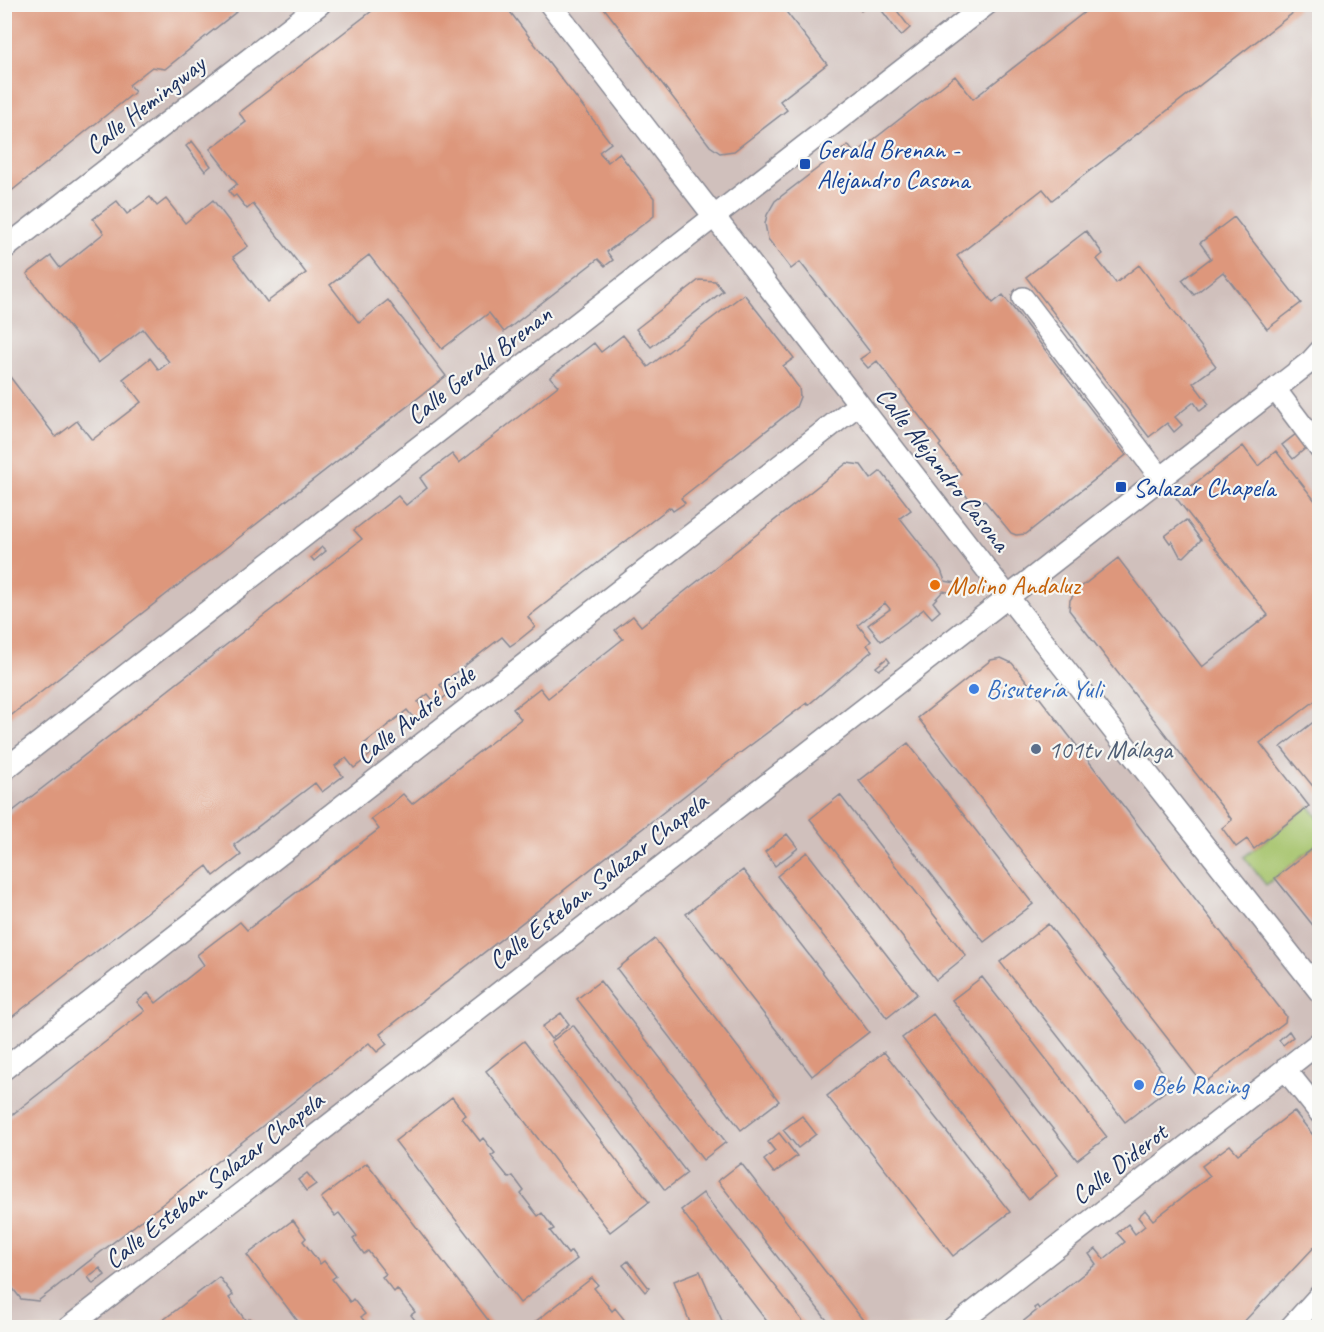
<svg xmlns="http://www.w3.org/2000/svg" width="1324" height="1332" viewBox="0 0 1324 1332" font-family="Caveat,sans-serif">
	<rect width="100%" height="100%" fill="#f6f6f2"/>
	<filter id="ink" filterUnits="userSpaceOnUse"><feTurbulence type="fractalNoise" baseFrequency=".0167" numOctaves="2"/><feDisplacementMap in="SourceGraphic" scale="12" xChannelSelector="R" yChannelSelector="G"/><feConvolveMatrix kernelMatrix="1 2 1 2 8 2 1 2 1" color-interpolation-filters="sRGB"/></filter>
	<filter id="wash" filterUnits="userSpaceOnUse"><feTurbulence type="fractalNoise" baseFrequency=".008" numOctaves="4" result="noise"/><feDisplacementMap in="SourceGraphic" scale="24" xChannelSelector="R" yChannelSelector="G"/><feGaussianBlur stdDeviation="1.35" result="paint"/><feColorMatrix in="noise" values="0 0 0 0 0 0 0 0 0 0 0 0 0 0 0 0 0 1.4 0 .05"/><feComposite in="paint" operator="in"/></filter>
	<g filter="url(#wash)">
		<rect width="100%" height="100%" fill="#f4e0c6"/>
		<path fill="#d0c0bc" d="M 5,5 L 1319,5 L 1320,1323 L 1315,1327 L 5,1328 Z"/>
		<path fill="#a5c36b" stroke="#607964" stroke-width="1.5" d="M 1309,806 L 1319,819 L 1319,843 L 1266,885 L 1244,857 Z"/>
		<g id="blocks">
			<path fill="#dd977c" d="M 4,4 L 230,4 L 236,12 L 165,69 L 152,67 L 129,85 L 135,92 L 4,197 Z
				M 381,4 L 504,4 L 611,143 L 599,152 L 608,162 L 619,153 L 654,198 L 654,216 L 607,252 L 613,260 L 605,266 L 598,259 L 504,332 L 489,313 L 442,349 L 369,255 L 330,285 L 359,323 L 388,300 L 446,376 L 4,721 L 4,369 L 56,437 L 77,421 L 92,440 L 141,402 L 123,379 L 150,358 L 159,370 L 169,362 L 143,329 L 98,363 L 27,274 L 51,256 L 60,268 L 104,233 L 93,219 L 117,201 L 127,214 L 150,197 L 157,206 L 166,199 L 185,223 L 213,200 L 248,246 L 233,257 L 267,302 L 306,273 L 253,204 L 247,209 L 236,195 L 233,197 L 229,191 L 237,184 L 210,149 L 246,122 L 239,113 Z
				M 601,4 L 780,4 L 827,64 L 780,101 L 787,110 L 734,151 L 720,153 L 710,146 Z
				M 856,4 L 869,4 L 861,11 Z
				M 877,4 L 892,4 L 910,28 L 901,36 Z
				M 1095,4 L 1294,4 L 1298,9 L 1052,200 L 1043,189 L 957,256 L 993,303 L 1003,295 L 1126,455 L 1026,534 L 1016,535 L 1011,533 L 984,500 L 975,507 L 954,480 L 961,474 L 939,446 L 941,444 L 877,361 L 868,368 L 860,359 L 870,352 L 800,262 L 791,269 L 768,239 L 765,224 L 767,215 L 775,201 L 848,145 L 855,154 L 955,76 L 973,99 Z
				M 192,141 L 211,166 L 205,171 L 186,146 Z
				M 1234,217 L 1301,303 L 1267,329 L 1223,272 L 1194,295 L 1182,280 L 1211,258 L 1200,243 Z
				M 1086,231 L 1103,254 L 1097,259 L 1116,283 L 1139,265 L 1216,366 L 1193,383 L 1209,404 L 1200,411 L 1194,402 L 1185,409 L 1175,417 L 1182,425 L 1174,432 L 1167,423 L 1149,437 L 1026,277 Z
				M 699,280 L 715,281 L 723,291 L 651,347 L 636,329 Z
				M 744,294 L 794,358 L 783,366 L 799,388 L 800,397 L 796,407 L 681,498 L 685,503 L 673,511 L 670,507 L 528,617 L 535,627 L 519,640 L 510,646 L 502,637 L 440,685 L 447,695 L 436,704 L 428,694 L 418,702 L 425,712 L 415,720 L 407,710 L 364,744 L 371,754 L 363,761 L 354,768 L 346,758 L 335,766 L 343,776 L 322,792 L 315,783 L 234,845 L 241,855 L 214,876 L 207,866 L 4,1023 L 4,818 L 362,539 L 354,530 L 398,496 L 406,505 L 427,488 L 420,478 L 452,454 L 459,463 L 558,386 L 550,377 L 594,343 L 601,352 L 623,335 L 648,367 Z
				M 1318,417 L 1320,436 L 1293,459 L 1282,445 Z
				M 1243,446 L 1258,466 L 1276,451 L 1320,507 L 1320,697 L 1260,743 L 1309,806 L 1254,849 L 1247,839 L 1236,847 L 1222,828 L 1232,820 L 1069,610 L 1070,600 L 1076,591 L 1118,558 L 1202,667 L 1268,615 L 1176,498 Z
				M 847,463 L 861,465 L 871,479 L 881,471 L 911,510 L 900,518 L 941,570 L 945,581 L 956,583 L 954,593 L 943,591 L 933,602 L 940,611 L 932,618 L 924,609 L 881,641 L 868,625 L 890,609 L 885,603 L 858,625 L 871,641 L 867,645 L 872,651 L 808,705 L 807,703 L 716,771 L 380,1034 L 387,1044 L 377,1052 L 369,1043 L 38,1301 L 21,1299 L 4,1277 L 4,1121 L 145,1011 L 137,1002 L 148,993 L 156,1003 L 204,965 L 197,955 L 240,922 L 247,930 L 379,829 L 371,819 L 392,803 L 403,794 L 412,804 L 521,719 L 513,709 L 540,688 L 548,698 L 623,639 L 615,630 L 633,616 L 641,626 Z
				M 1186,520 L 1201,540 L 1184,557 L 1180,556 L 1172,541 L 1170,543 L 1165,536 Z
				M 322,547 L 326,551 L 314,561 L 311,557 Z
				M 887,658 L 890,662 L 879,670 L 876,667 Z
				M 1001,658 L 1012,663 L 1029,684 L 1286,1016 L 1285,1022 L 1203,1084 L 918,718 L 991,660 Z
				M 1320,717 L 1320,795 L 1281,747 Z
				M 908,743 L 1033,904 L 984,942 L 859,781 Z
				M 840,795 L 966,956 L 936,980 L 810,819 Z
				M 787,834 L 798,848 L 775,866 L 765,852 Z
				M 1320,843 L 1320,934 L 1275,878 Z
				M 807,852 L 917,994 L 887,1018 L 777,876 Z
				M 743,870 L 869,1032 L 812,1076 L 686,914 Z
				M 1048,924 L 1173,1085 L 1125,1122 L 1000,962 Z
				M 655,939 L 779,1101 L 741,1130 L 617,969 Z
				M 982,977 L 1107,1137 L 1077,1160 L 952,1000 Z
				M 600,981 L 726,1142 L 703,1160 L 577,999 Z
				M 561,1013 L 569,1024 L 551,1039 L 542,1027 Z
				M 933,1014 L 1058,1175 L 1028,1199 L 902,1038 Z
				M 573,1025 L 687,1173 L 665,1190 L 551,1042 Z
				M 1289,1031 L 1293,1037 L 1283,1045 L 1279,1040 Z
				M 524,1041 L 649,1202 L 610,1232 L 486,1071 Z
				M 884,1052 L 1010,1212 L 953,1256 L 827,1096 Z
				M 452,1097 L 466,1115 L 462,1118 L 480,1141 L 483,1138 L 495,1153 L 491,1156 L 509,1178 L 513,1176 L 524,1191 L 521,1194 L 538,1216 L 542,1213 L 554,1229 L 550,1231 L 568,1254 L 571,1251 L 577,1259 L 520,1303 L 395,1141 Z
				M 1294,1111 L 1320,1144 L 1320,1241 L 1238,1328 L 1015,1328 L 1036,1311 L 1034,1308 L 1037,1306 L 1039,1309 L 1096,1264 L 1089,1254 L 1096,1249 L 1104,1259 L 1125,1242 L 1117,1233 L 1128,1224 L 1135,1234 L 1145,1226 L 1138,1217 L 1145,1210 L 1153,1220 L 1210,1176 L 1202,1166 L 1230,1145 L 1238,1154 Z
				M 802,1116 L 816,1134 L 798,1148 L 783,1130 Z
				M 779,1133 L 797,1156 L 774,1173 L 764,1160 L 775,1151 L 768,1142 Z
				M 367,1163 L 492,1325 L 489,1328 L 421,1328 L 411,1315 L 415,1312 L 397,1289 L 394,1292 L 382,1277 L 386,1274 L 368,1251 L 364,1254 L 353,1239 L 357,1236 L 339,1213 L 335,1216 L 321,1198 Z
				M 741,1163 L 866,1324 L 862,1328 L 833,1328 L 718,1181 Z
				M 307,1173 L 316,1184 L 306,1191 L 298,1180 Z
				M 703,1193 L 808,1328 L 772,1328 L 681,1210 Z
				M 293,1220 L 306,1238 L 303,1241 L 320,1264 L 324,1261 L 336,1276 L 332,1279 L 350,1302 L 353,1299 L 365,1314 L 361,1317 L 370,1328 L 303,1328 L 247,1255 Z
				M 628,1261 L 649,1288 L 645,1292 L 623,1265 Z
				M 100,1268 L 105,1275 L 93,1284 L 88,1277 Z
				M 700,1271 L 723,1323 L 727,1321 L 731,1328 L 692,1328 L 674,1281 Z
				M 219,1277 L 233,1295 L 229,1298 L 246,1321 L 250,1318 L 258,1328 L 167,1328 L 162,1321 Z
				M 592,1278 L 598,1285 L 594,1288 L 612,1311 L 615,1308 L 627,1323 L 624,1328 L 539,1328 L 535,1322 Z"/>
		</g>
	</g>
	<g filter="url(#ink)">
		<use href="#blocks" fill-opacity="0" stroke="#888892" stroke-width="1.5"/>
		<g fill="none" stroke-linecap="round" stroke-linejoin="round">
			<defs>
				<path id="minor" d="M 550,4 L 1008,597 L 1320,992
					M 4,249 L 320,4
					M 1023,298 L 1161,478
					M 1275,389 L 1320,449
					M 4,770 L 987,4
					M 4,1069 L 859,404
					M 1285,1069 L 1320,1113
					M 68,1328 L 1161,478 L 1311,361 L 1320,351
					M 953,1328 L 1320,1042
					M 1290,1328 L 1320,1295"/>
			</defs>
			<use href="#minor" stroke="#888892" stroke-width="24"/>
			<use href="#minor" stroke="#fff" stroke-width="21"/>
		</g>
	</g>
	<g fill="#1a4fb4" stroke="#f6f6f2" stroke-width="2">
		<rect x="799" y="158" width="12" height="12" rx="3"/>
		<rect x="1115" y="481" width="12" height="12" rx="3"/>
	</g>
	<circle fill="#e8710a" stroke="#f6f6f2" stroke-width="2" cx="935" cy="585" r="6"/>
	<g fill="#3f7fe0" stroke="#f6f6f2" stroke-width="2">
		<circle cx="974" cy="689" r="6"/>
		<circle cx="1139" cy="1085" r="6"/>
	</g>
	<circle fill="#5c6f8a" stroke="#f6f6f2" stroke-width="2" cx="1036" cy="749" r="6"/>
	<g text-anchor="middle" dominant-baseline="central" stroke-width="4.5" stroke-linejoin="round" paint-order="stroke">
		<g font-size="26" fill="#1b2f5e" stroke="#f6f6f2">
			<text transform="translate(145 105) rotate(-38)">Calle Hemingway</text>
			<text transform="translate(479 365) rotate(-38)">Calle Gerald Brenan</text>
			<text transform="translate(943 469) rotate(52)">Calle Alejandro Casona</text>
			<text transform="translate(415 715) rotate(-38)">Calle André Gide</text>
			<text transform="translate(598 881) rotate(-38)">Calle Esteban Salazar Chapela</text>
			<text transform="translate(1119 1164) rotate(-38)">Calle Diderot</text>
			<text transform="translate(214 1180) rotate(-38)">Calle Esteban Salazar Chapela</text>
		</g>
		<g font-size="26" fill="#164399" stroke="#f6f6f2" text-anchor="start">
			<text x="817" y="149">Gerald Brenan -<tspan x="817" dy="30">Alejandro Casona</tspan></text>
			<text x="1133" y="487">Salazar Chapela</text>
		</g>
		<g font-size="26" fill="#c56008" stroke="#f6f6f2" text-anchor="start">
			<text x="947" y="585">Molino Andaluz</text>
		</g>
		<g font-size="26" fill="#366cbe" stroke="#f6f6f2" text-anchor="start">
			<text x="986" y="689">Bisutería Yuli</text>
			<text x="1151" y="1085">Beb Racing</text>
		</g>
		<g font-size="26" fill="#4e5e75" stroke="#f6f6f2" text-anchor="start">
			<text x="1048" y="749">101tv Málaga</text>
		</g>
	</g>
	<rect width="1324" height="1332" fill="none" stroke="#f6f6f2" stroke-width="24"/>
</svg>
